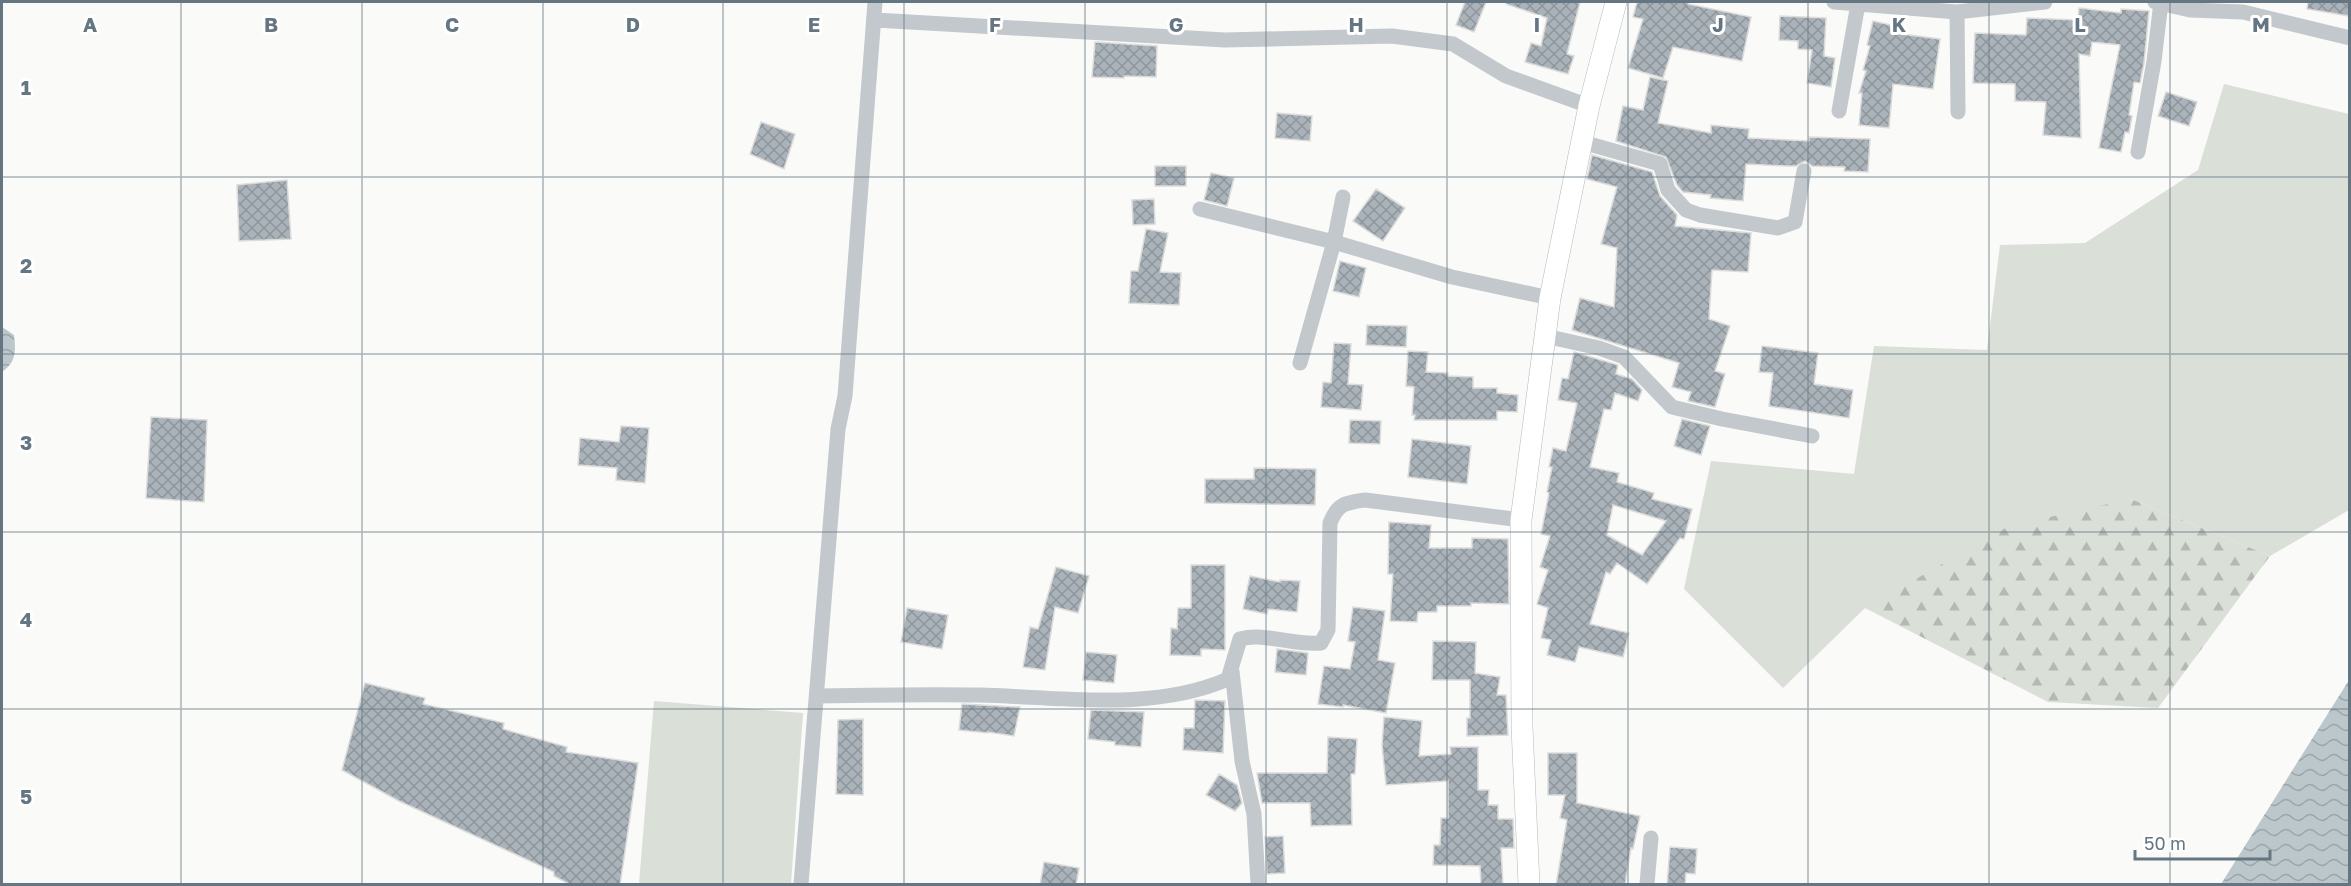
<svg xmlns="http://www.w3.org/2000/svg" width="2351" height="886" viewBox="0 0 2351 886" font-family="'Golos Text',sans-serif">
	<defs>
		<pattern id="forest-firs" width="22" height="20" patternUnits="userSpaceOnUse" patternTransform="scale(1.5)"><rect width="22" height="20" fill="#dadfd7"/><path d="M5 1l3.5 6h-7zM16 11l3.5 6h-7z" fill="#b4b9b4"/></pattern>
		<pattern id="water-waves" width="16" height="10" patternUnits="userSpaceOnUse" patternTransform="scale(1.5)"><rect width="16" height="10" fill="#bbc7cb"/><path d="M0 5q4-4 8 0t8 0" fill="none" stroke="#9ca6aa"/></pattern>
		<pattern id="building-cross-hatch" width="8" height="8" patternUnits="userSpaceOnUse" patternTransform="scale(1.5)"><rect width="8" height="8" fill="#aab3b9"/><path d="M0 0l8 8M0 8l8-8" fill="none" stroke="#8e969c"/></pattern>
	</defs>
	<rect width="100%" height="100%" fill="#fafaf8"/>
	<path fill="#dadfd7" d="M 2224,84 L 2349,114 L 2349,510 L 2270,556 L 2131,499 L 1865,608 L 1783,688 L 1684,589 L 1711,461 L 1854,474 L 1874,346 L 1987,350 L 2000,245 L 2085,243 L 2198,170 Z
		M 654,701 L 803,713 L 791,884 L 639,884 Z"/>
	<path fill="url(#forest-firs)" d="M 2131,499 L 2270,556 L 2158,708 L 2048,702 L 1865,608 L 2009,526 Z"/>
	<path fill="url(#water-waves)" d="M 2,327 L 14,335 C 16,352 16,362 2,372 Z
		M 2349,680 L 2349,884 L 2221,884 Z"/>
	<path fill="url(#building-cross-hatch)" stroke="#dcdcda" stroke-width="1.5" fill-rule="evenodd" d="M 1465,2 L 1486,2 L 1474,32 L 1456,25 Z
		M 1506,2 L 1580,2 L 1567,54 L 1574,56 L 1568,74 L 1525,62 L 1531,43 L 1541,46 L 1547,18 L 1506,4 Z
		M 1637,2 L 1689,2 L 1688,4 L 1751,17 L 1742,61 L 1673,47 L 1663,78 L 1628,68 L 1643,19 L 1633,17 Z
		M 2308,2 L 2349,2 L 2349,16 L 2307,9 Z
		M 2079,8 L 2121,13 L 2121,9 L 2149,11 L 2144,63 L 2140,83 L 2134,82 L 2129,115 L 2132,116 L 2129,133 L 2125,132 L 2121,152 L 2099,148 L 2120,45 L 2092,42 L 2090,56 L 2079,54 L 2081,138 L 2043,135 L 2046,102 L 2015,101 L 2015,84 L 1973,83 L 1975,33 L 2026,35 L 2027,18 L 2078,20 Z
		M 1780,16 L 1826,18 L 1824,56 L 1835,58 L 1831,87 L 1807,83 L 1812,50 L 1798,49 L 1798,41 L 1779,40 Z
		M 1873,21 L 1904,28 L 1902,34 L 1940,39 L 1933,89 L 1893,84 L 1889,128 L 1859,125 L 1862,93 L 1859,93 L 1866,71 L 1863,70 L 1870,46 L 1867,45 Z
		M 1095,42 L 1157,46 L 1156,77 L 1124,76 L 1124,78 L 1092,77 Z
		M 1650,77 L 1668,81 L 1658,123 L 1711,133 L 1711,125 L 1749,129 L 1748,138 L 1809,141 L 1809,137 L 1870,139 L 1868,172 L 1844,171 L 1845,167 L 1812,166 L 1805,161 L 1796,166 L 1787,166 L 1746,164 L 1743,201 L 1710,198 L 1711,195 L 1683,192 L 1677,185 L 1666,157 L 1616,141 L 1623,106 L 1643,110 Z
		M 2166,92 L 2197,102 L 2189,126 L 2158,116 Z
		M 1277,113 L 1312,116 L 1310,141 L 1275,138 Z
		M 761,122 L 795,134 L 784,169 L 750,154 Z
		M 1592,155 L 1652,172 L 1660,196 L 1677,215 L 1675,226 L 1751,233 L 1748,272 L 1712,270 L 1709,319 L 1730,326 L 1715,371 L 1725,374 L 1715,407 L 1688,401 L 1691,392 L 1672,387 L 1679,363 L 1572,330 L 1580,298 L 1614,307 L 1617,248 L 1601,244 L 1617,187 L 1587,179 Z
		M 1155,166 L 1186,166 L 1186,186 L 1155,186 Z
		M 1211,173 L 1234,178 L 1227,206 L 1204,200 Z
		M 287,180 L 291,239 L 239,241 L 237,185 Z
		M 1376,189 L 1405,208 L 1383,241 L 1353,221 Z
		M 1154,199 L 1155,224 L 1133,225 L 1132,200 Z
		M 1146,229 L 1168,233 L 1160,272 L 1181,273 L 1179,305 L 1129,303 L 1131,271 L 1138,271 Z
		M 1340,261 L 1366,268 L 1359,297 L 1333,291 Z
		M 1367,325 L 1407,326 L 1406,347 L 1366,345 Z
		M 1334,343 L 1351,344 L 1348,384 L 1363,385 L 1361,410 L 1321,407 L 1323,382 L 1331,383 Z
		M 1762,346 L 1818,353 L 1814,384 L 1853,390 L 1849,418 L 1769,406 L 1773,373 L 1759,372 Z
		M 1408,351 L 1428,352 L 1426,372 L 1448,373 L 1448,376 L 1473,377 L 1473,388 L 1497,388 L 1497,393 L 1518,395 L 1517,412 L 1497,411 L 1497,420 L 1414,420 L 1415,415 L 1412,415 L 1414,387 L 1406,386 Z
		M 1574,352 L 1618,365 L 1616,374 L 1632,379 L 1642,390 L 1638,401 L 1615,393 L 1611,410 L 1604,409 L 1590,467 L 1619,473 L 1617,482 L 1654,493 L 1652,499 L 1692,509 L 1684,539 L 1680,538 L 1647,584 L 1617,563 L 1610,574 L 1606,572 L 1590,624 L 1629,633 L 1623,657 L 1579,647 L 1575,662 L 1547,655 L 1551,640 L 1541,638 L 1548,608 L 1537,604 L 1548,570 L 1540,567 L 1550,536 L 1541,534 L 1549,493 L 1547,492 L 1552,467 L 1549,467 L 1553,448 L 1566,451 L 1577,403 L 1558,400 L 1562,378 L 1568,379 ZM 1613,505 L 1666,521 L 1642,555 L 1607,535 Z
		M 151,417 L 207,420 L 204,502 L 146,498 Z
		M 1682,419 L 1710,426 L 1701,455 L 1674,446 Z
		M 1350,420 L 1381,421 L 1380,444 L 1349,443 Z
		M 621,426 L 649,428 L 645,483 L 616,480 L 617,468 L 578,465 L 580,438 L 619,442 Z
		M 1412,439 L 1471,446 L 1467,484 L 1408,477 Z
		M 1254,468 L 1316,469 L 1315,505 L 1205,503 L 1205,479 L 1254,479 Z
		M 1389,522 L 1431,525 L 1429,548 L 1472,548 L 1472,538 L 1508,539 L 1509,604 L 1471,603 L 1471,606 L 1437,606 L 1437,612 L 1418,612 L 1417,622 L 1390,621 L 1393,574 L 1388,574 Z
		M 1191,565 L 1225,565 L 1225,650 L 1201,649 L 1201,656 L 1170,655 L 1171,628 L 1177,629 L 1178,608 L 1191,608 Z
		M 1056,567 L 1089,576 L 1078,613 L 1055,607 L 1045,670 L 1023,667 L 1030,627 L 1038,629 Z
		M 1250,576 L 1280,582 L 1280,580 L 1300,581 L 1297,612 L 1268,609 L 1267,614 L 1243,609 Z
		M 1353,607 L 1385,611 L 1378,660 L 1395,663 L 1386,713 L 1343,705 L 1343,707 L 1318,704 L 1324,666 L 1350,669 L 1355,642 L 1348,641 Z
		M 907,608 L 948,615 L 942,649 L 901,642 Z
		M 1433,641 L 1476,642 L 1475,673 L 1500,677 L 1497,695 L 1506,695 L 1508,735 L 1467,736 L 1467,718 L 1470,718 L 1470,680 L 1432,680 Z
		M 1277,649 L 1308,653 L 1306,675 L 1275,672 Z
		M 1086,652 L 1117,655 L 1114,683 L 1083,680 Z
		M 365,683 L 425,698 L 423,704 L 504,723 L 503,729 L 567,747 L 566,752 L 638,763 L 620,885 L 571,885 L 554,876 L 554,872 L 399,801 L 342,770 Z
		M 1195,700 L 1225,701 L 1223,753 L 1183,750 L 1184,728 L 1194,728 Z
		M 962,704 L 1020,707 L 1014,736 L 988,732 L 988,733 L 959,730 Z
		M 1091,710 L 1144,712 L 1141,747 L 1115,745 L 1115,742 L 1088,739 Z
		M 1384,717 L 1422,721 L 1419,756 L 1451,754 L 1450,747 L 1478,747 L 1478,790 L 1489,790 L 1488,805 L 1498,805 L 1498,819 L 1513,819 L 1514,848 L 1501,848 L 1503,885 L 1481,885 L 1480,866 L 1433,865 L 1434,845 L 1440,845 L 1441,818 L 1448,818 L 1448,781 L 1386,785 L 1382,745 Z
		M 863,719 L 863,795 L 836,794 L 838,720 Z
		M 1328,737 L 1357,739 L 1355,774 L 1351,774 L 1352,825 L 1311,826 L 1310,803 L 1262,803 L 1257,773 L 1327,773 Z
		M 1548,753 L 1577,753 L 1577,803 L 1640,816 L 1633,849 L 1631,848 L 1625,885 L 1556,885 L 1567,820 L 1560,818 L 1565,795 L 1548,795 Z
		M 1219,774 L 1237,785 L 1242,803 L 1235,811 L 1206,795 Z
		M 1283,836 L 1285,873 L 1267,874 L 1265,837 Z
		M 1670,847 L 1697,849 L 1695,874 L 1686,873 L 1685,885 L 1667,885 Z
		M 1044,862 L 1079,868 L 1076,885 L 1040,885 Z"/>
	<g fill="none" stroke-linecap="round" stroke-linejoin="round">
		<defs>
			<path id="secondary" d="M 1529,884 L 1522,727 L 1521,520 L 1550,298 L 1589,106 L 1616,2"/>
		</defs>
		<use href="#secondary" stroke="#b3babf" stroke-width="22"/>
		<path stroke="#c3c8cc" stroke-width="15" d="M 1834,2 L 1957,12 L 2045,2
			M 2155,2 L 2190,10 L 2243,12 L 2350,38
			M 1957,12 L 1958,112
			M 875,20 L 1225,40 L 1392,36 L 1453,44 L 1506,76 L 1589,106
			M 1839,111 L 1858,4
			M 1582,142 L 1660,164 L 1668,190 L 1686,210 L 1700,215 L 1778,228 L 1795,222 L 1804,171
			M 2138,152 L 2154,61 L 2161,2
			M 1200,209 L 1334,242 L 1452,277 L 1550,298
			M 1545,336 L 1599,348 L 1624,357 L 1672,407 L 1722,419 L 1812,436
			M 1300,363 L 1334,242 L 1343,197
			M 1232,671 L 1242,761 L 1254,814 L 1258,884
			M 817,696 C 871,695 926,694 980,695 C 1060,697 1153,712 1228,679 L 1240,639 C 1265,632 1294,646 1321,643 L 1328,630 L 1330,523 C 1338,503 1345,503 1365,500 L 1521,520
			M 801,884 L 838,429 L 845,396 L 875,2
			M 1647,884 L 1651,838"/>
		<use href="#secondary" stroke="#fff" stroke-width="21"/>
	</g>
	<path fill="none" stroke="#657683" stroke-width="1.5" stroke-opacity="0.55" d="M 181,2 L 181,884M 362,2 L 362,884M 543,2 L 543,884M 723,2 L 723,884M 904,2 L 904,884M 1085,2 L 1085,884M 1266,2 L 1266,884M 1447,2 L 1447,884M 1628,2 L 1628,884M 1808,2 L 1808,884M 1989,2 L 1989,884M 2170,2 L 2170,884M 2,177 L 2350,177M 2,354 L 2350,354M 2,532 L 2350,532M 2,709 L 2350,709"/>
	<g font-size="20" text-anchor="middle" font-weight="bold" fill="#657683" stroke="#fff" stroke-width="6" stroke-linejoin="round" paint-order="stroke">
		<text x="90" y="32">A</text>
		<text x="271" y="32">B</text>
		<text x="452" y="32">C</text>
		<text x="633" y="32">D</text>
		<text x="814" y="32">E</text>
		<text x="995" y="32">F</text>
		<text x="1176" y="32">G</text>
		<text x="1356" y="32">H</text>
		<text x="1537" y="32">I</text>
		<text x="1718" y="32">J</text>
		<text x="1899" y="32">K</text>
		<text x="2080" y="32">L</text>
		<text x="2261" y="32">M</text>
		<text x="26" y="95">1</text>
		<text x="26" y="273">2</text>
		<text x="26" y="450">3</text>
		<text x="26" y="627">4</text>
		<text x="26" y="804">5</text>
	</g>
	<rect width="2351" height="886" fill="none" stroke="#657683" stroke-width="6"/>
	<path d="M2135 850v9h135v-9" fill="none" stroke="#657683" stroke-width="3"/>
	<text x="2144" y="850" font-size="18" fill="#657683" stroke="#ffffff" stroke-width="4.5" paint-order="stroke">50 m</text>
</svg>
